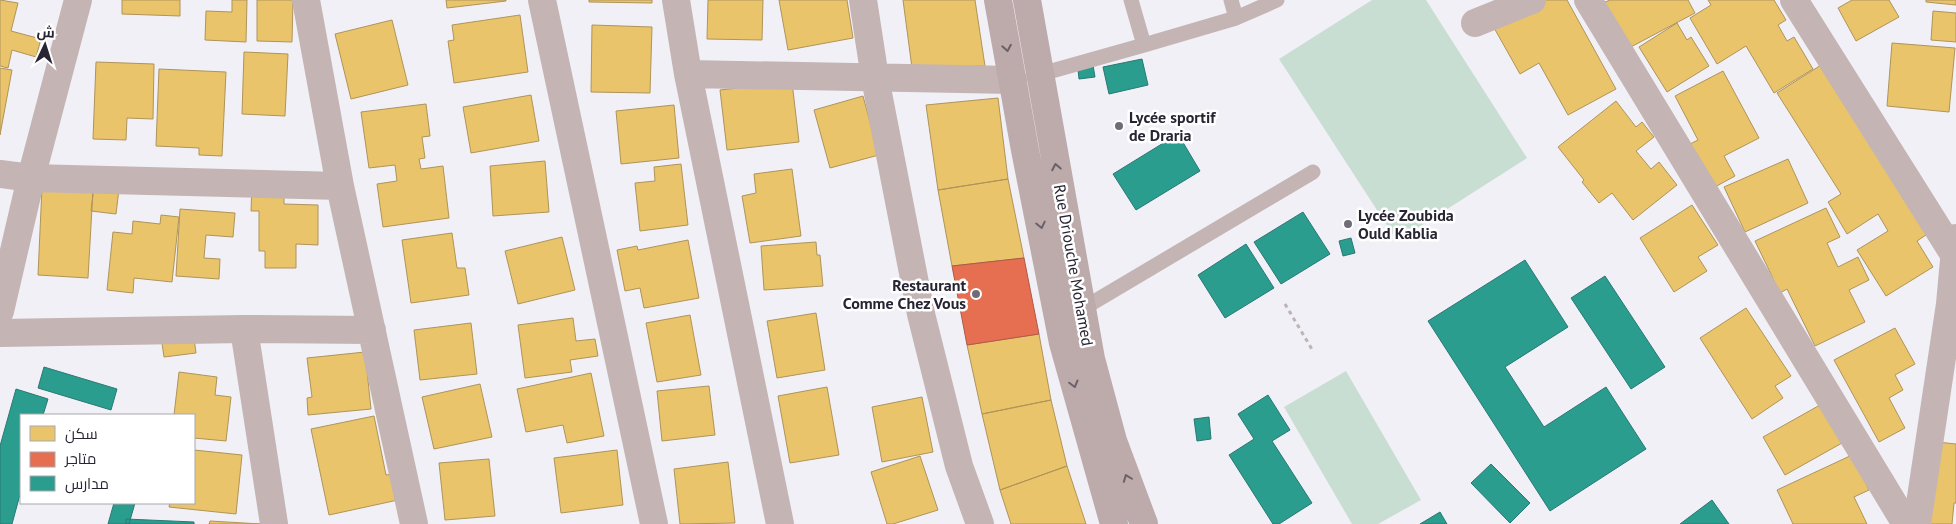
<svg xmlns="http://www.w3.org/2000/svg" width="1956" height="524" viewBox="0 0 1956 524" font-family="'PT Sans',Cairo,sans-serif">
	<rect width="100%" height="100%" fill="#f1f0f6"/>
	<path fill="#c9ded3" d="M 1372,0 L 1426,0 L 1527,158 L 1397,241 L 1279,59 Z
		M 1346,371 L 1421,500 L 1378,524 L 1352,524 L 1284,407 Z"/>
	<path fill="#e9c46a" stroke="#af945a" d="M 0,0 L 18,3 L 11,31 L 41,39 L 36,57 L 12,50 L 8,68 L 0,66 Z
		M 122,0 L 180,0 L 180,16 L 122,14 Z
		M 232,0 L 247,0 L 246,42 L 205,40 L 206,11 L 232,12 Z
		M 257,0 L 293,0 L 292,42 L 257,41 Z
		M 446,0 L 506,0 L 506,1 L 447,8 Z
		M 589,0 L 652,0 L 652,3 L 589,2 Z
		M 708,0 L 763,0 L 762,40 L 707,39 Z
		M 779,0 L 847,0 L 853,38 L 788,50 Z
		M 903,0 L 975,0 L 985,66 L 912,68 Z
		M 1545,0 L 1567,0 L 1616,89 L 1568,115 L 1539,63 L 1520,74 L 1493,26 Z
		M 1610,0 L 1688,0 L 1695,13 L 1627,49 L 1603,3 Z
		M 1708,0 L 1774,0 L 1786,20 L 1778,25 L 1787,41 L 1794,37 L 1813,69 L 1774,93 L 1746,46 L 1717,64 L 1690,18 L 1711,5 Z
		M 1852,0 L 1889,0 L 1899,17 L 1856,41 L 1838,8 Z
		M 1926,0 L 1956,0 L 1956,5 L 1926,2 Z
		M 1933,11 L 1956,13 L 1956,42 L 1931,40 Z
		M 520,15 L 528,72 L 454,83 L 448,41 L 454,40 L 452,25 Z
		M 392,20 L 408,85 L 351,99 L 335,34 Z
		M 1677,23 L 1687,40 L 1691,37 L 1709,66 L 1667,92 L 1639,47 Z
		M 592,25 L 652,27 L 650,93 L 591,92 Z
		M 1892,43 L 1955,48 L 1949,112 L 1887,106 Z
		M 244,52 L 288,54 L 285,116 L 242,114 Z
		M 1829,60 L 1935,229 L 1917,241 L 1933,267 L 1886,296 L 1857,250 L 1888,231 L 1878,214 L 1847,234 L 1828,202 L 1841,194 L 1777,93 Z
		M 96,62 L 154,64 L 153,119 L 127,118 L 126,140 L 93,139 Z
		M 0,68 L 12,70 L 0,135 Z
		M 159,69 L 226,72 L 222,156 L 199,155 L 199,148 L 156,146 Z
		M 1723,71 L 1759,138 L 1724,156 L 1735,176 L 1713,188 L 1690,144 L 1698,140 L 1675,96 Z
		M 792,82 L 799,142 L 727,150 L 720,90 Z
		M 531,95 L 539,141 L 471,153 L 463,107 Z
		M 863,96 L 879,155 L 830,168 L 814,110 Z
		M 998,98 L 1008,179 L 938,190 L 926,105 Z
		M 1616,101 L 1636,127 L 1642,122 L 1654,137 L 1636,151 L 1651,169 L 1659,162 L 1677,185 L 1633,220 L 1612,193 L 1599,203 L 1582,182 L 1584,180 L 1558,147 Z
		M 426,104 L 430,136 L 422,137 L 425,158 L 419,159 L 421,169 L 443,166 L 449,218 L 383,227 L 377,184 L 397,181 L 395,165 L 369,168 L 361,112 Z
		M 674,105 L 679,158 L 621,164 L 616,111 Z
		M 1788,159 L 1808,203 L 1745,232 L 1724,187 Z
		M 545,161 L 549,212 L 493,216 L 490,166 Z
		M 681,164 L 688,225 L 640,231 L 635,183 L 655,181 L 654,167 Z
		M 792,169 L 801,236 L 750,243 L 742,196 L 756,193 L 754,174 Z
		M 1008,179 L 1024,258 L 952,266 L 938,190 Z
		M 252,184 L 284,184 L 284,204 L 318,205 L 318,245 L 296,244 L 296,268 L 265,268 L 265,251 L 259,251 L 259,211 L 251,211 Z
		M 94,186 L 119,189 L 116,214 L 91,211 Z
		M 42,187 L 93,190 L 88,278 L 38,275 Z
		M 1692,205 L 1718,245 L 1698,257 L 1707,271 L 1674,292 L 1640,238 Z
		M 1826,208 L 1840,237 L 1827,243 L 1838,267 L 1858,257 L 1869,280 L 1849,290 L 1865,322 L 1815,346 L 1787,289 L 1780,293 L 1755,241 Z
		M 180,209 L 235,213 L 233,237 L 206,235 L 204,258 L 220,259 L 219,279 L 176,276 Z
		M 161,215 L 179,217 L 172,282 L 134,278 L 133,293 L 107,290 L 113,232 L 132,234 L 133,221 L 160,224 Z
		M 452,233 L 457,268 L 465,268 L 469,295 L 411,303 L 402,240 Z
		M 562,237 L 575,290 L 518,304 L 505,251 Z
		M 688,240 L 699,298 L 644,308 L 640,288 L 625,291 L 617,250 L 637,246 L 638,250 Z
		M 816,242 L 817,255 L 820,255 L 823,286 L 764,290 L 761,246 Z
		M 1746,308 L 1791,376 L 1775,386 L 1783,398 L 1752,419 L 1700,338 Z
		M 816,313 L 825,370 L 777,378 L 767,321 Z
		M 690,315 L 701,375 L 657,382 L 646,323 Z
		M 573,318 L 576,341 L 595,339 L 598,356 L 570,360 L 572,372 L 525,378 L 518,325 Z
		M 471,323 L 477,374 L 420,380 L 414,330 Z
		M 1895,328 L 1915,364 L 1895,375 L 1903,390 L 1889,398 L 1905,428 L 1879,442 L 1834,360 Z
		M 193,331 L 196,353 L 164,357 L 161,336 Z
		M 1039,334 L 1051,400 L 982,414 L 967,345 Z
		M 365,352 L 371,409 L 308,415 L 307,398 L 312,397 L 307,358 Z
		M 179,372 L 217,377 L 215,395 L 231,397 L 226,441 L 194,438 L 194,415 L 174,415 Z
		M 591,373 L 604,436 L 567,443 L 563,425 L 526,432 L 517,389 Z
		M 480,384 L 492,437 L 434,449 L 422,397 Z
		M 709,386 L 715,435 L 662,441 L 657,391 Z
		M 827,387 L 839,455 L 790,463 L 778,396 Z
		M 922,397 L 933,452 L 882,462 L 872,407 Z
		M 1051,400 L 1067,466 L 1000,490 L 982,414 Z
		M 1820,405 L 1842,443 L 1785,475 L 1763,437 Z
		M 374,416 L 386,475 L 393,474 L 398,500 L 329,515 L 311,429 Z
		M 1937,442 L 1956,444 L 1956,503 L 1954,503 L 1952,524 L 1927,524 Z
		M 194,450 L 242,455 L 236,514 L 169,507 L 170,503 L 194,503 Z
		M 617,450 L 623,505 L 561,513 L 554,458 Z
		M 1852,455 L 1869,490 L 1854,497 L 1867,524 L 1793,524 L 1777,490 Z
		M 920,456 L 938,510 L 893,524 L 887,524 L 871,472 Z
		M 489,459 L 495,516 L 445,520 L 439,463 Z
		M 728,462 L 735,523 L 680,524 L 674,469 Z
		M 1067,466 L 1086,524 L 1011,524 L 1000,490 Z
		M 210,521 L 261,524 L 209,524 Z"/>
	<path fill="#e76f51" stroke="#ae5948" d="M 1024,258 L 1039,334 L 967,345 L 952,266 Z"/>
	<path fill="#2a9d8f" stroke="#297973" d="M 1092,59 L 1095,77 L 1079,79 L 1077,61 Z
		M 1142,59 L 1148,85 L 1109,94 L 1103,67 Z
		M 1178,134 L 1200,171 L 1136,210 L 1113,174 Z
		M 1303,212 L 1330,254 L 1281,284 L 1254,242 Z
		M 1351,238 L 1355,253 L 1343,256 L 1339,241 Z
		M 1246,244 L 1274,288 L 1225,318 L 1198,275 Z
		M 1525,260 L 1568,327 L 1505,367 L 1544,427 L 1606,387 L 1646,449 L 1550,511 L 1428,321 Z
		M 1605,276 L 1665,367 L 1631,389 L 1571,298 Z
		M 44,367 L 117,389 L 111,410 L 38,388 Z
		M 16,389 L 48,399 L 43,415 L 21,415 L 21,491 L 12,524 L 0,524 L 0,446 Z
		M 1268,395 L 1290,430 L 1272,441 L 1312,503 L 1279,524 L 1273,524 L 1229,455 L 1254,439 L 1238,414 Z
		M 1209,417 L 1211,439 L 1197,441 L 1194,419 Z
		M 1491,464 L 1530,503 L 1510,523 L 1471,483 Z
		M 1712,500 L 1729,524 L 1680,524 Z
		M 114,503 L 135,503 L 129,524 L 108,524 Z
		M 1440,512 L 1447,524 L 1420,524 Z
		M 126,519 L 194,522 L 194,524 L 126,524 Z"/>
	<g fill="none" stroke-linecap="round" stroke-linejoin="round">
		<path stroke="#bdb4b6" stroke-width="3" stroke-dasharray="4 4" stroke-linecap="butt" d="M 1285,304 L 1313,351"/>
		<path stroke="#c4b4b3" stroke-width="15" d="M 1131,0 L 1144,45 L 1236,18
			M 1231,0 L 1236,18 L 1277,0
			M 1041,74 L 1144,45
			M 1082,309 L 1313,172"/>
		<path stroke="#c4b4b3" stroke-width="28" d="M 306,0 L 340,186 L 414,524
			M 542,0 L 654,524
			M 676,0 L 688,74 L 780,524
			M 863,0 L 875,78 L 921,314 L 959,466 L 980,524
			M 1588,0 L 1906,524
			M 1794,0 L 1955,256
			M 1475,23 L 1532,0
			M 688,74 L 1013,80
			M 0,174 L 31,178 L 340,186
			M 0,311 L 31,178 L 78,0
			M 244,329 L 274,524
			M 0,333 L 244,329 L 372,330
			M 1917,524 L 1950,304 L 1956,238"/>
		<path stroke="#bdaaab" stroke-width="28" d="M 998,0 L 1025,150 L 1063,343 L 1114,524
			M 1027,0 L 1091,359 L 1113,441 L 1144,524"/>
	</g>
	<defs><path id="oneway-chevron" d="M-2-3.5L2.5 0L-2 3.5" fill="none" stroke-width="1.6" stroke-linecap="round" stroke-linejoin="round" transform="scale(1.25)"/></defs>
	<g stroke="#6b6169">
		<use href="#oneway-chevron" transform="translate(1007 48) rotate(80)"/>
		<use href="#oneway-chevron" transform="translate(1056 167) rotate(-101)"/>
		<use href="#oneway-chevron" transform="translate(1041 225) rotate(78)"/>
		<use href="#oneway-chevron" transform="translate(1074 384) rotate(75)"/>
		<use href="#oneway-chevron" transform="translate(1127 478) rotate(-111)"/>
	</g>
	<g fill="#6e6c77" stroke="#fff" stroke-width="2">
		<circle cx="1119" cy="126" r="5"/>
		<circle cx="1348" cy="224" r="5"/>
		<circle cx="976" cy="294" r="5"/>
	</g>
	<g text-anchor="middle" dominant-baseline="central" stroke-width="5" stroke-linejoin="round" paint-order="stroke">
		<g font-size="16" font-weight="bold" fill="#282533" stroke="#fff" text-anchor="start">
			<text x="1129" y="117">Lycée sportif<tspan x="1129" dy="18">de Draria</tspan></text>
			<text x="1358" y="215">Lycée Zoubida<tspan x="1358" dy="18">Ould Kablia</tspan></text>
			<text x="966" y="285" text-anchor="end">Restaurant<tspan x="966" dy="18">Comme Chez Vous</tspan></text>
		</g>
		<g font-size="16" fill="#282533" stroke="#fff">
			<text transform="translate(1074 265) rotate(80)">Rue Driouche Mohamed</text>
		</g>
	</g>
	<rect x="20" y="414" width="175" height="90" fill="#ffffff" stroke="#a9a8ad"/>
	<rect x="30" y="426" width="25" height="15" fill="#e9c46a" stroke="#a9a8ad"/>
	<text x="65" y="439" font-size="15" fill="#282533">سكن</text>
	<rect x="30" y="452" width="25" height="15" fill="#e76f51" stroke="#a9a8ad"/>
	<text x="65" y="464" font-size="15" fill="#282533">متاجر</text>
	<rect x="30" y="476" width="25" height="15" fill="#2a9d8f" stroke="#a9a8ad"/>
	<text x="65" y="489" font-size="15" fill="#282533">مدارس</text>
	<g transform="translate(45 45) rotate(4)" stroke="#ffffff" stroke-width="4" paint-order="stroke">
	<path d="M0-4L9 19L0 12L-9 19Z" fill="#282533"/>
	<text y="-8" font-size="14" font-weight="bold" text-anchor="middle" fill="#282533">ش</text>
	</g>
</svg>
